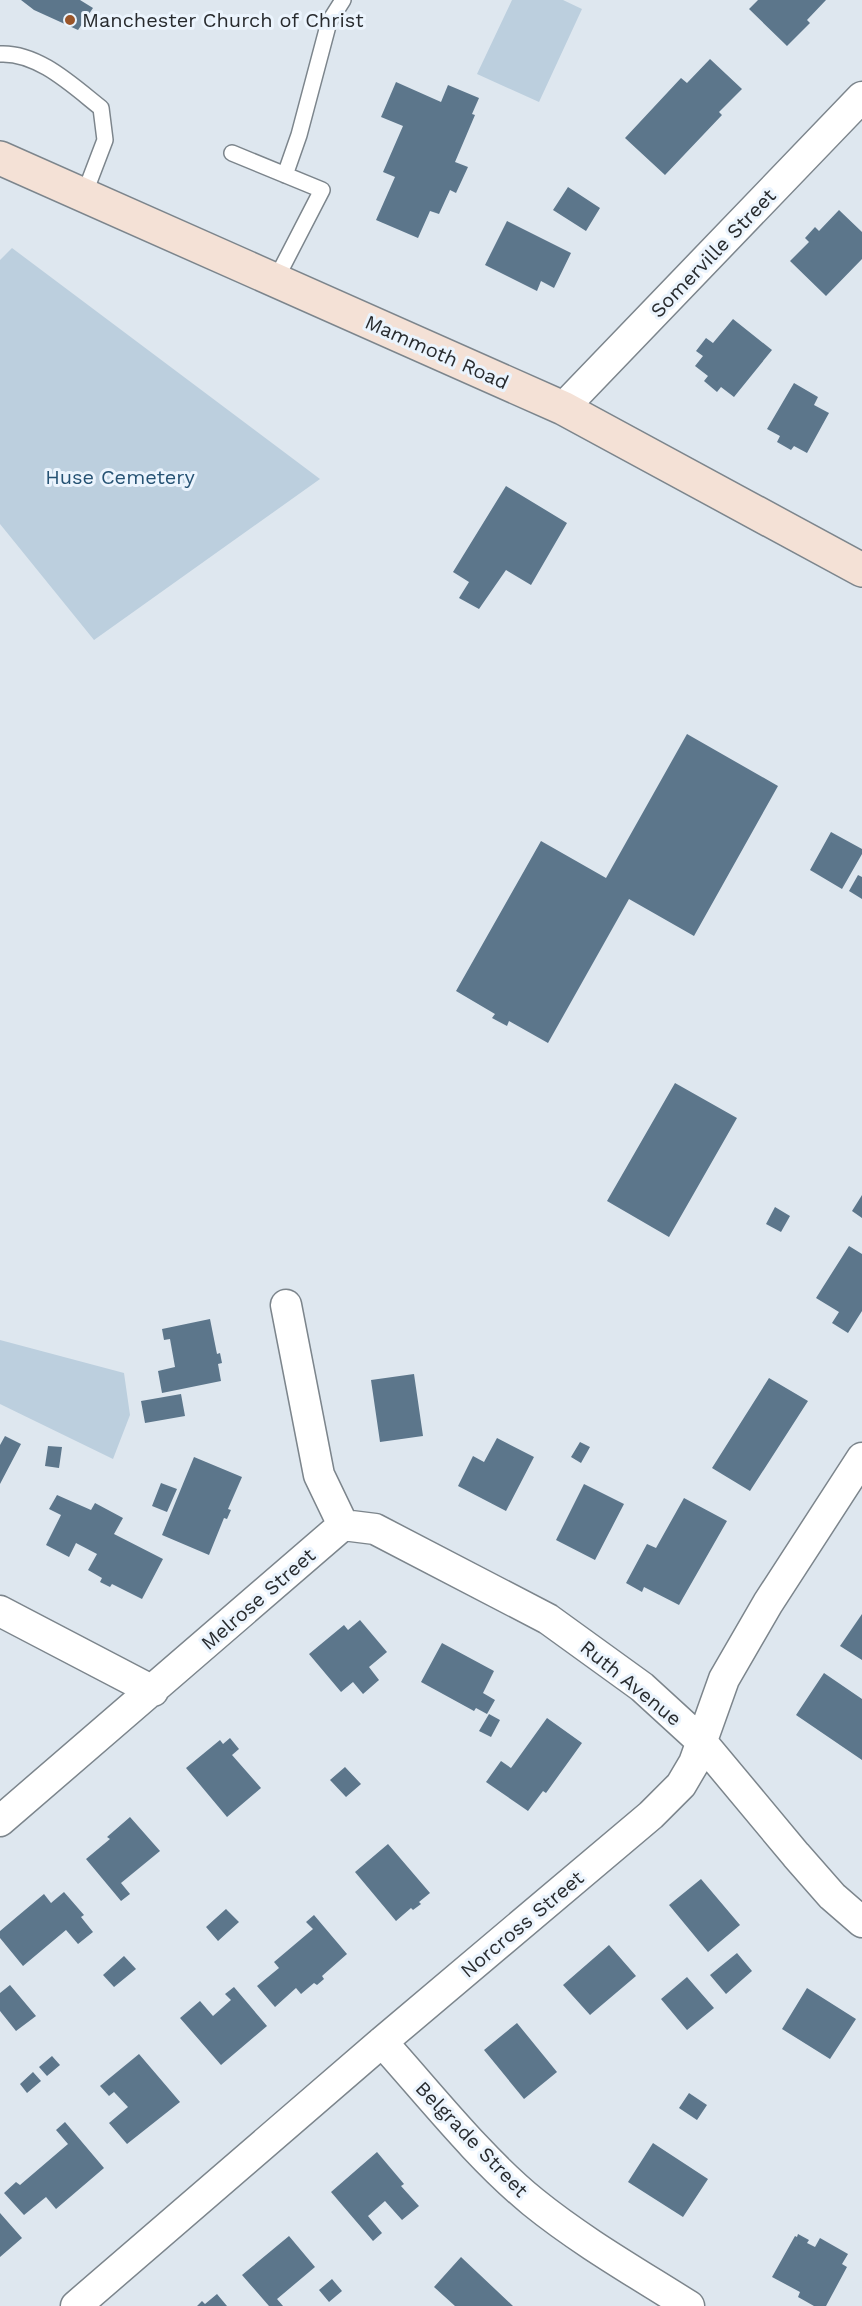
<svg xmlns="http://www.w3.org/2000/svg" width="862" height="2306" viewBox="0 0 862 2306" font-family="'Work Sans',sans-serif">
	<rect width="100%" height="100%" fill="#dee7ef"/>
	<path fill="#bccfde" d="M 512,0 L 563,0 L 582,9 L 539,102 L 477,74 Z
		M 12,248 L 320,479 L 94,640 L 0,524 L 0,260 Z
		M 0,1340 L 124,1373 L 130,1415 L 113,1459 L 0,1404 Z"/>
	<path fill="#5c768b" d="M 21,0 L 80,0 L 93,8 L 78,30 L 34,10 Z
		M 758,0 L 826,0 L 807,20 L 810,23 L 787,46 L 749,9 Z
		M 710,59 L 742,89 L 719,112 L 722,115 L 665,175 L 625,138 L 681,78 L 687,83 Z
		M 396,82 L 441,102 L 448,85 L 479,98 L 472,114 L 475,115 L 455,162 L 468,167 L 456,193 L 450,190 L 439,214 L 430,211 L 418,238 L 376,220 L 395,177 L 383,172 L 403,126 L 381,117 Z
		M 568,187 L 600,208 L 586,231 L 553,210 Z
		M 839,210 L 862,232 L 862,259 L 826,296 L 790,261 L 809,242 L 805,238 L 815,227 L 819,231 Z
		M 507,221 L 571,253 L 554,288 L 541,281 L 537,291 L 485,265 Z
		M 733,319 L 772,350 L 734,397 L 721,387 L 717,392 L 704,381 L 708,376 L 695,366 L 703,356 L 696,351 L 706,338 L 713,343 Z
		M 794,383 L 818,397 L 814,405 L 829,413 L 807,453 L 794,446 L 791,450 L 777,442 L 780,436 L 767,429 Z
		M 506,486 L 567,523 L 531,585 L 506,570 L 479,609 L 459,598 L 469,582 L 453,572 Z
		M 687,734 L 778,786 L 694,936 L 629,899 L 548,1043 L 509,1021 L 507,1026 L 492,1018 L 495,1014 L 456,991 L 541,841 L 606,878 Z
		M 831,832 L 862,849 L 862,854 L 842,889 L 810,870 Z
		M 858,875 L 862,877 L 862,899 L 849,891 Z
		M 675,1083 L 737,1118 L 669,1237 L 607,1201 Z
		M 862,1195 L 862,1218 L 852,1211 Z
		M 775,1207 L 790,1216 L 781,1232 L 766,1224 Z
		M 849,1246 L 862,1254 L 862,1311 L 848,1333 L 832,1323 L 839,1312 L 816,1298 Z
		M 210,1319 L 217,1354 L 220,1353 L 222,1363 L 218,1364 L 221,1381 L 162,1393 L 158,1371 L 175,1367 L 170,1339 L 164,1340 L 162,1329 Z
		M 414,1374 L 423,1436 L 380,1442 L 371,1380 Z
		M 769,1378 L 808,1401 L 750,1491 L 712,1468 Z
		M 181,1394 L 185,1416 L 145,1423 L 141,1401 Z
		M 5,1436 L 21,1444 L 0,1484 L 0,1445 Z
		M 497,1438 L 534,1457 L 506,1511 L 458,1486 L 473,1456 L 484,1462 Z
		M 580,1442 L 590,1447 L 581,1463 L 571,1457 Z
		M 48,1446 L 62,1447 L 59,1468 L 45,1466 Z
		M 194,1457 L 242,1477 L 228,1509 L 231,1510 L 227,1519 L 224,1518 L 209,1555 L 162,1535 Z
		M 161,1483 L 177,1489 L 167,1512 L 152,1506 Z
		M 584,1484 L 624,1504 L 595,1560 L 556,1540 Z
		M 57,1495 L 91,1510 L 95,1503 L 123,1518 L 114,1534 L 163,1559 L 142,1599 L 112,1584 L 110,1587 L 100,1582 L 102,1578 L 88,1570 L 97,1554 L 76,1543 L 69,1557 L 46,1545 L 61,1515 L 49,1509 Z
		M 684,1498 L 727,1521 L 679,1605 L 644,1587 L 642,1592 L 626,1583 L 647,1544 L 656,1548 Z
		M 862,1614 L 862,1660 L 840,1646 Z
		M 360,1620 L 387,1652 L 369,1667 L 379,1680 L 363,1694 L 353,1682 L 341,1692 L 309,1654 L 344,1625 L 348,1630 Z
		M 442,1643 L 494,1671 L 483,1693 L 495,1700 L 487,1714 L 476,1708 L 474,1711 L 421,1682 Z
		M 824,1673 L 862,1699 L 862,1760 L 796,1715 Z
		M 489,1714 L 500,1720 L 491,1737 L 479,1731 Z
		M 547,1718 L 582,1743 L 546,1793 L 543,1791 L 528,1811 L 486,1782 L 501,1761 L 511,1768 Z
		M 230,1738 L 239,1749 L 232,1755 L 261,1788 L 227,1817 L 186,1768 L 220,1740 L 223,1744 Z
		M 345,1767 L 361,1784 L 346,1797 L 330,1780 Z
		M 130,1817 L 160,1851 L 121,1883 L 130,1894 L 121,1901 L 86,1859 L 110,1839 L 107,1837 Z
		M 388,1844 L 430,1893 L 419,1902 L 421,1904 L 413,1910 L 411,1908 L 396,1921 L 355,1872 Z
		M 701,1879 L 740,1925 L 708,1952 L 669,1905 Z
		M 64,1892 L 84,1915 L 81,1917 L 93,1932 L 78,1944 L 66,1930 L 23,1966 L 0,1938 L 0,1931 L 44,1894 L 51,1903 Z
		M 226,1909 L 239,1922 L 218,1941 L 206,1927 Z
		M 314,1915 L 347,1954 L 322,1976 L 324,1979 L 317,1985 L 314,1983 L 301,1994 L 296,1988 L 275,2007 L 257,1986 L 279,1968 L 274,1962 L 313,1929 L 306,1922 Z
		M 609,1945 L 636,1976 L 590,2015 L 563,1985 Z
		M 737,1953 L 752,1971 L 726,1994 L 710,1975 Z
		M 124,1956 L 136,1969 L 114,1987 L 103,1975 Z
		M 687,1977 L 714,2008 L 687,2030 L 661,1999 Z
		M 10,1985 L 36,2016 L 16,2031 L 0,2011 L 0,1993 Z
		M 234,1987 L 267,2026 L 221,2065 L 180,2018 L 200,2001 L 213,2016 L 231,2000 L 225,1994 Z
		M 807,1988 L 856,2019 L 830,2059 L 782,2029 Z
		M 517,2023 L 557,2072 L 524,2099 L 484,2050 Z
		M 139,2054 L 180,2102 L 127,2144 L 109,2123 L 128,2107 L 114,2092 L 109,2096 L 100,2086 Z
		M 52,2056 L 60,2065 L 47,2076 L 39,2067 Z
		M 33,2072 L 41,2081 L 27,2093 L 20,2084 Z
		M 689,2093 L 707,2105 L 697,2120 L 679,2108 Z
		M 65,2122 L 104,2168 L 56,2209 L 46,2197 L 24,2215 L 4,2193 L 16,2182 L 20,2185 L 68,2144 L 56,2130 Z
		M 653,2143 L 708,2179 L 683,2217 L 628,2182 Z
		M 377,2152 L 404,2184 L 401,2186 L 419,2206 L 402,2220 L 385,2201 L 368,2216 L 382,2233 L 373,2241 L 331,2192 Z
		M 0,2213 L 22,2238 L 0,2257 Z
		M 798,2234 L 809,2240 L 807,2243 L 815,2247 L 820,2238 L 848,2254 L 842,2264 L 847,2267 L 826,2306 L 814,2306 L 798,2297 L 800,2292 L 772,2277 L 795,2236 L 797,2237 Z
		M 289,2236 L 315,2267 L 277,2299 L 283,2306 L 269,2306 L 242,2275 Z
		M 461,2257 L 513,2306 L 455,2306 L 434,2287 Z
		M 332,2279 L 342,2291 L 329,2302 L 319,2290 Z
		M 217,2294 L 227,2306 L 197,2306 L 202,2301 L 205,2304 Z"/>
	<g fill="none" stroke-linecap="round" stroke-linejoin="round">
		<defs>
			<path id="lane" d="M 0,54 C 38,52 73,86 101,108 L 105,140 L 84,195
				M 232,153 L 322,190 L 275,281
				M 285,175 L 299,135 L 329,22 L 343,0"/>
			<path id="street" d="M 563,408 L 862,97
				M 286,1305 L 319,1475 L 343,1525
				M 343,1525 L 375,1529 L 548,1619 L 642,1687 L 701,1741 L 796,1855 L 832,1896 L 862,1922
				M 0,1611 L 153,1691
				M 0,1821 L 343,1525
				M 382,2042 C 429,2094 479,2158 533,2202 C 581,2241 637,2273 689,2306
				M 76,2306 L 382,2042 L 651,1815 L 681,1785 L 694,1763 L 724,1679 L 768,1603 L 862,1458"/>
			<path id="secondary" d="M 0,158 L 563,408 L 862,570"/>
		</defs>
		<use href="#lane" stroke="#7c858c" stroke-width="18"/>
		<use href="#street" stroke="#7c858c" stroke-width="33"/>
		<use href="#secondary" stroke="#7c858c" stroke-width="36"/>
		<use href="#lane" stroke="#fff" stroke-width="15"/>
		<use href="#street" stroke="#fff" stroke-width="30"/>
		<use href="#secondary" stroke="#f4e1d6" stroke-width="33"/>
	</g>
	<circle fill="#9a5529" stroke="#ebf4fd" stroke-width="2" cx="70" cy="20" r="6"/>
	<g text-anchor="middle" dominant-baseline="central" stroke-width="6" stroke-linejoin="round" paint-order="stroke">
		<g font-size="20" fill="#282b2e" stroke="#ebf4fd" text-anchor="start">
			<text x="82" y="20">Manchester Church of Christ</text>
		</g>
		<g font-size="20" fill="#282b2e" stroke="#ebf4fd">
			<text transform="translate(713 253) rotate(-46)">Somerville Street</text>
			<text transform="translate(437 352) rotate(24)">Mammoth Road</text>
			<text transform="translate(258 1599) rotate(-41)">Melrose Street</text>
			<text transform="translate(631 1683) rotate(39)">Ruth Avenue</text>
			<text transform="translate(522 1924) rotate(-40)">Norcross Street</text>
			<text transform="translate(472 2139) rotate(46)">Belgrade Street</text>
		</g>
		<g font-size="20" fill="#255273" stroke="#ebf4fd">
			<text x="120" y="477">Huse Cemetery</text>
		</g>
	</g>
</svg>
